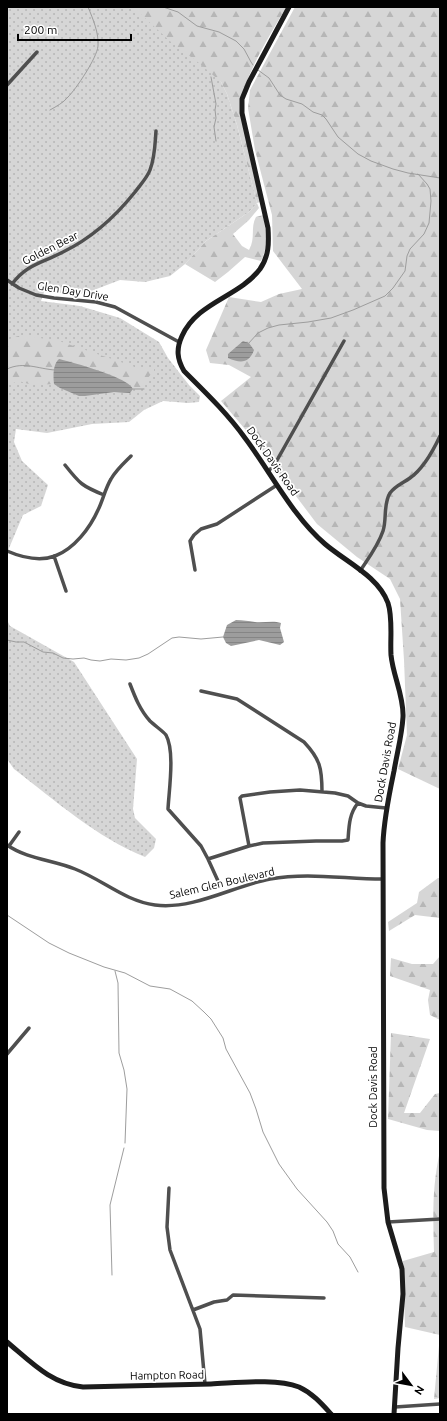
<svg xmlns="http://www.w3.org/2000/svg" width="447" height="1421" viewBox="0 0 447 1421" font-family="Ubuntu,sans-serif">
	<defs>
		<pattern id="grass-dots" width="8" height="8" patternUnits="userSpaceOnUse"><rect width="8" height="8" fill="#d6d6d6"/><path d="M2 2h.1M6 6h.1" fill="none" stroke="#b6b6b6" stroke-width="1.8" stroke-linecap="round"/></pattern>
		<pattern id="forest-firs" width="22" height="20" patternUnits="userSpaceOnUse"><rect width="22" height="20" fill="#d6d6d6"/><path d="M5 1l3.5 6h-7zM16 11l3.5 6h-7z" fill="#b6b6b6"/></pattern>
		<pattern id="water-rules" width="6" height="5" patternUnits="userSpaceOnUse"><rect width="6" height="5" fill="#9d9d9d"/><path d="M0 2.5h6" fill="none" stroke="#858585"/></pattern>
	</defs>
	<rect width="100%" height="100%" fill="#fff"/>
	<path fill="url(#grass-dots)" d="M 7,7 L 142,7 L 216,72 L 227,94 L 237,125 L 257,203 L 249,212 L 206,241 L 185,264 L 170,276 L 145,282 L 120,280 L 86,293 L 78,294 L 44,292 L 41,301 L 80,306 L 120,318 L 159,342 L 168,358 L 189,385 L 200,396 L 199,402 L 188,403 L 163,401 L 144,410 L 129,422 L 92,424 L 47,433 L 16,429 L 14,442 L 22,461 L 48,485 L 41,506 L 23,515 L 7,553 Z
		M 7,620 L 10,626 L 74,662 L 137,759 L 133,809 L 135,818 L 156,839 L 154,848 L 145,857 C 96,837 56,801 14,769 L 7,759 Z"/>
	<path fill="url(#forest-firs)" d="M 133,7 L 286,7 C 269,38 242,77 240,112 L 260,202 L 257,203 L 259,208 L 249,220 L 233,234 L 242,246 L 249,250 C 256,238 250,228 256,217 L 263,215 C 266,233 269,244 261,261 L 245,257 L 228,272 L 215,282 L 185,264 L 206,241 L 249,212 L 257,203 L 237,125 L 227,94 L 221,82 L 199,63 L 171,42 Z
		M 295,7 L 440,7 L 440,789 L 398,769 L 407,735 L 404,660 L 400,599 L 390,579 L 357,557 L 317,524 L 250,435 L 221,401 L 251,377 L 229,365 L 210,363 L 206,350 L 229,297 L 261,302 L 279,294 L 302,289 L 273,251 L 272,215 L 255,150 L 248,108 L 250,90 Z
		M 18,336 L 34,337 L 62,342 L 141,369 L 154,367 L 154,371 L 145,381 L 144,387 C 134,390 126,382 118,378 C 99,369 77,363 57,360 L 54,374 L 54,384 L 32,385 L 19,381 L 7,385 L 7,340 Z
		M 438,878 L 440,878 L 440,919 L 440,918 L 415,915 L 389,931 L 388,922 L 417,903 L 419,892 Z
		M 440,956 L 440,1020 L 430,1015 L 428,1000 L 430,990 L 390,976 L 391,958 L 412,964 L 433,964 Z
		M 391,1033 L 430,1039 L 404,1113 L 420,1113 L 435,1094 L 440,1093 L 440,1131 L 427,1130 L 388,1119 Z
		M 440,1151 L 440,1398 L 434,1399 L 440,1335 L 405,1327 L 403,1261 L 434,1252 C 433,1215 432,1187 440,1151 Z"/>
	<path fill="url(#water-rules)" d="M 243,341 L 249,343 L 254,350 C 249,364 240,363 228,358 L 228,354 Z
		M 59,359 C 72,362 130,378 133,389 L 130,393 L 114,392 L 85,396 L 79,396 L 60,388 L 54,384 C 53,376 53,364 59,359 Z
		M 236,620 C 243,620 249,621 255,622 C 264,623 273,620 281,623 L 280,628 L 284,642 L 280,645 L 259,640 L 231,646 L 226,643 L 223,637 L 227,625 Z"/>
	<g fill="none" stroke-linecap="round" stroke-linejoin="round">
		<path stroke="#9d9d9d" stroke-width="1" d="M 163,7 L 178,12 L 197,26 L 219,32 L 236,41 L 244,49 L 251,62 L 253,65
			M 258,70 L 269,78 L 280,95 L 286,99 L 302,104 L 313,112 L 322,115 L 326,119 L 338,137 L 358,154 L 371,161 L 393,169 L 408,173 L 440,178
			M 211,77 L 216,104 L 215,110 L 216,118 L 214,127 L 216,141
			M 50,110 C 57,106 63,103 68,97 C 76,89 97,58 98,46 C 99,33 93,19 88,7
			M 248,344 L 258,333 L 268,328 L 279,325 L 308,322 L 331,318 L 353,310 L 385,296 L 393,288 L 405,271 L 407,256 L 410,249 L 424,234 L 429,223 L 431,201 L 430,189 L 427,184 L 418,174
			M 7,369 C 24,361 38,369 55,370
			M 133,389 L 144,389
			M 7,640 L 16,642 L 24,642 L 43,652 L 53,653 L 63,658 L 73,659 L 84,658 L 91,660 L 100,661 L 111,659 L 126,660 L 139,658 L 148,654 L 172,638 L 179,637 L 201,639 L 223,637
			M 7,915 L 49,943 L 69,953 L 104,967 L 125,973 L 150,986 L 170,989 L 192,1001 L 204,1012 L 211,1019 L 223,1038 L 226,1049 L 250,1093 L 256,1109 L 263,1132 L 279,1164 L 297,1189 L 327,1222 L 333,1231 L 338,1244 L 350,1257 L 358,1272
			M 115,971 L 118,983 L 119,1053 L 124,1070 L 127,1089 L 125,1143
			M 112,1275 L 110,1205 L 124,1148"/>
		<path stroke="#4f4f4f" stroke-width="3.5" d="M 7,85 L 37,52
			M 7,280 L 19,288 L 36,295 L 54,298 L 96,302 L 115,307 L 179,342
			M 12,284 C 27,264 42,263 63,252 C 92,238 115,217 135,192 C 140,185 147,178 150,170 C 155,157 155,144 156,131
			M 65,465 C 80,484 82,486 104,495
			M 268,472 L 276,462 L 344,341
			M 7,551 C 21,557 39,562 55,556 C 74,549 90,528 98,510 C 103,500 105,489 111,479 C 116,470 124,463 131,456
			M 54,556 L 66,591
			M 195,570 L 190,541 L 194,535 L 201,529 L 217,524 L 277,485
			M 360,571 C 368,559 378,546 383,531 C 387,519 383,504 390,493 C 395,486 403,483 410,478 C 423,469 433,451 440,436
			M 130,684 C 135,697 140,710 150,721 C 154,725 164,732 166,735 C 175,751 169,790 168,809 L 201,846 L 208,859 L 218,881
			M 201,691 L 237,699 L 304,742 C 320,759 322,768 322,792
			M 7,845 C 27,859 53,860 75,869 C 103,880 125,901 155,905 C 194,910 233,886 270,879 C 308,872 345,879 382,879
			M 9,846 L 19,832
			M 249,846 L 240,798 L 242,796 L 270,792 L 300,790 L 335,793 L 348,796 L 358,803 L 366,806 L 386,808
			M 208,859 L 249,846 L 263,843 L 316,841 L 342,841 L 348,840 C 349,826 349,814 358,803
			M 7,1054 L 29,1028
			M 169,1188 L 167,1227 L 170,1250 L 200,1329 L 205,1384
			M 388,1222 L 440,1219
			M 193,1310 L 214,1302 L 227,1300 L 233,1295 L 324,1298
			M 395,1407 L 440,1404"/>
		<path stroke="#1c1c1c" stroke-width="5" d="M 289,7 L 249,82 L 242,99 L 242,113 L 268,228 C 269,243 269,256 260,269 C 239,297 197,302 182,336 C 176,349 177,359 184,371 C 205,392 227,413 245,438 C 270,471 293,517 325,544 C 346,562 378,576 388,603 C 393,618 390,639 391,655 C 393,676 404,696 403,717 C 402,735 397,753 394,771 C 389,795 384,818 383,843 L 384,1188 L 388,1222 L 402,1269 L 403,1294 L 398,1348 L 394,1414
			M 7,1342 C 31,1362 51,1384 83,1387 C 126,1386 168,1385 211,1384 C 236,1383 276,1378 299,1387 C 312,1393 321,1403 331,1414"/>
	</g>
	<g text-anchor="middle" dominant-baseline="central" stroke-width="3.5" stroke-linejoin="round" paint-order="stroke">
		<g font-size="11" fill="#000" stroke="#fff">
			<text transform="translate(50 248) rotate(-27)">Golden Bear</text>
			<text transform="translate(73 291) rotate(9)">Glen Day Drive</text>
			<text transform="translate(273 461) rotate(55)">Dock Davis Road</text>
			<text transform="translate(385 762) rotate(-80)">Dock Davis Road</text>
			<text transform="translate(222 883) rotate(-13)">Salem Glen Boulevard</text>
			<text transform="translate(373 1087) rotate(-90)">Dock Davis Road</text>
			<text transform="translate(167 1375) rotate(-1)">Hampton Road</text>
		</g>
	</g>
	<rect width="447" height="1421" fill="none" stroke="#000000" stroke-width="16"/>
	<g transform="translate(411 1385) rotate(122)" stroke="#ffffff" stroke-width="3" paint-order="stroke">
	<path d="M0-3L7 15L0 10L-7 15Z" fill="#000000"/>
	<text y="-6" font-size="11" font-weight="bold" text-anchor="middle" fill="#000000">N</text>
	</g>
	<path d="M18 34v6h113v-6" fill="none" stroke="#000000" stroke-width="2"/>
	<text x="24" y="34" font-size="12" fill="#000000" stroke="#ffffff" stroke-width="3" paint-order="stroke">200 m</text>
</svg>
